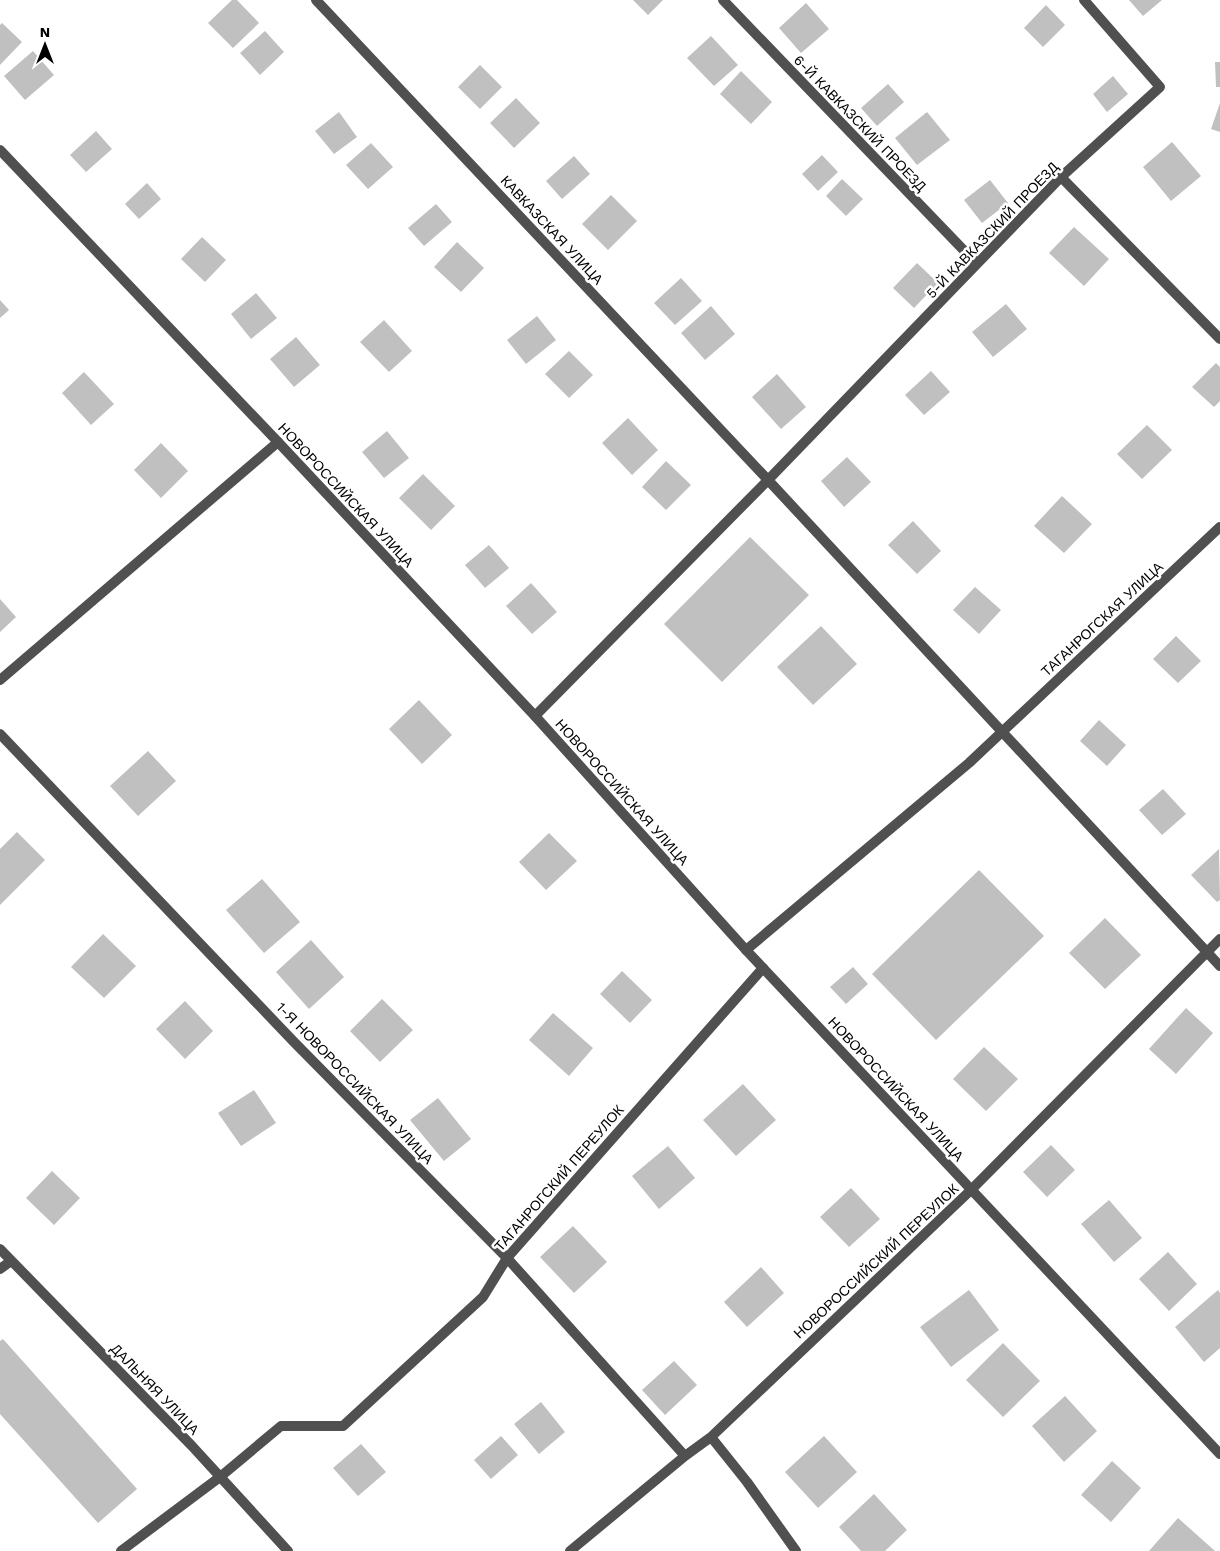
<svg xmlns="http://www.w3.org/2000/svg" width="1220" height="1551" viewBox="0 0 1220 1551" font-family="'Work Sans',sans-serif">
	<rect width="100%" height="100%" fill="#fff"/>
	<path fill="#c0c0c0" d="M 232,0 L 237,0 L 259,23 L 233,48 L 208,23 Z
		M 633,0 L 663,0 L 648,15 Z
		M 1129,0 L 1162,0 L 1143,16 Z
		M 806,3 L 829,29 L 801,53 L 779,28 Z
		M 1046,5 L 1065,25 L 1043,47 L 1024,28 Z
		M 2,23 L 22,42 L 0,65 L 0,25 Z
		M 265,31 L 284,52 L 260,75 L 240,53 Z
		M 711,36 L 738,65 L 714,86 L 687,58 Z
		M 33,51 L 54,75 L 25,100 L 4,76 Z
		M 1215,62 L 1220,62 L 1220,87 L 1216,87 Z
		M 480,65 L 502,87 L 480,109 L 458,87 Z
		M 741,71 L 772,102 L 751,124 L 720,94 Z
		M 1113,76 L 1128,94 L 1107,112 L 1093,94 Z
		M 888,84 L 904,102 L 877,126 L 861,108 Z
		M 516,98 L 540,123 L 514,148 L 490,123 Z
		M 1220,103 L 1220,132 L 1211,129 Z
		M 339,112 L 357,137 L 334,154 L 315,131 Z
		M 927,112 L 950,140 L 917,165 L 895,138 Z
		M 96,131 L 112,149 L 86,172 L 70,155 Z
		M 1172,142 L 1201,176 L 1171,201 L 1143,167 Z
		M 371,143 L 393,167 L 368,189 L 346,165 Z
		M 822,155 L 838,172 L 818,191 L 802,174 Z
		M 574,156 L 590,174 L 562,199 L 546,181 Z
		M 842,179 L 863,199 L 846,216 L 826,196 Z
		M 990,180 L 1008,203 L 982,223 L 964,200 Z
		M 147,183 L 161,199 L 139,219 L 125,204 Z
		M 611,195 L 637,221 L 608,250 L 582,224 Z
		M 436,204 L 452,222 L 424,246 L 408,228 Z
		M 1074,227 L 1109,259 L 1084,286 L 1049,253 Z
		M 202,237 L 226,260 L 205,282 L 181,259 Z
		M 457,242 L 484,268 L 461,292 L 434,267 Z
		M 917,263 L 938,283 L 914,308 L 893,288 Z
		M 681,278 L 702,301 L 675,325 L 654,303 Z
		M 256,293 L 277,318 L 251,339 L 231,314 Z
		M 0,300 L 9,310 L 0,318 Z
		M 1006,304 L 1027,329 L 993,357 L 972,332 Z
		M 711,306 L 735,334 L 705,360 L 681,333 Z
		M 537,316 L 556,340 L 526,364 L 507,340 Z
		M 384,320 L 412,351 L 389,372 L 360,342 Z
		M 296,337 L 320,365 L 294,387 L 270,359 Z
		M 569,351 L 593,375 L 569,398 L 545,374 Z
		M 1216,363 L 1220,367 L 1220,401 L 1214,407 L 1192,387 Z
		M 931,371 L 950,392 L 924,415 L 905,395 Z
		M 84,372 L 114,404 L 91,425 L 62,393 Z
		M 777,374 L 806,407 L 781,429 L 752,397 Z
		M 628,418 L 658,450 L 632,475 L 602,443 Z
		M 1147,425 L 1172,450 L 1142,479 L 1117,454 Z
		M 387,431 L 409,458 L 384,478 L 362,452 Z
		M 161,443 L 188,471 L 161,498 L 134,470 Z
		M 847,457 L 871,482 L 844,507 L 821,481 Z
		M 666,461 L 691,485 L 666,510 L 642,487 Z
		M 423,474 L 455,506 L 431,530 L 399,498 Z
		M 1062,496 L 1092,524 L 1064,553 L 1034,526 Z
		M 913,521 L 941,551 L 917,574 L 888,545 Z
		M 750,537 L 809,595 L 722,682 L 664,624 Z
		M 489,545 L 509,568 L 485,588 L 465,565 Z
		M 531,583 L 557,612 L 532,634 L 506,606 Z
		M 975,587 L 1001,610 L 979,634 L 953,610 Z
		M 0,599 L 16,617 L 0,632 Z
		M 821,626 L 857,664 L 813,705 L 777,667 Z
		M 1176,636 L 1201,661 L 1178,683 L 1153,659 Z
		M 419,700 L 452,735 L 422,764 L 389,729 Z
		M 1099,720 L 1126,745 L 1107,766 L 1080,741 Z
		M 148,751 L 176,781 L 138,816 L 110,786 Z
		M 1163,789 L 1186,814 L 1162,835 L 1139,810 Z
		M 17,832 L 45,860 L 0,905 L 0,849 Z
		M 549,833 L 577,861 L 546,890 L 519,862 Z
		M 1219,849 L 1220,900 L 1217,902 L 1191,875 Z
		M 979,870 L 1044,936 L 936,1040 L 872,974 Z
		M 262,879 L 300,922 L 264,953 L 226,910 Z
		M 1105,918 L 1141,955 L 1105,989 L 1069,953 Z
		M 103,934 L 136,966 L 104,998 L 71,967 Z
		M 311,940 L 344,977 L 309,1009 L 276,972 Z
		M 853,967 L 868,984 L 846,1004 L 830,987 Z
		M 622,971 L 652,1000 L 630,1023 L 600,994 Z
		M 382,999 L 413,1030 L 380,1062 L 350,1031 Z
		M 185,1001 L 213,1031 L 185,1059 L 156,1029 Z
		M 1186,1008 L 1213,1033 L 1176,1074 L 1149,1049 Z
		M 553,1013 L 593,1048 L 569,1076 L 529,1040 Z
		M 984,1047 L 1018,1079 L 986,1111 L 953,1079 Z
		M 743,1084 L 776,1120 L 736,1156 L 703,1120 Z
		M 254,1090 L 276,1123 L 241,1146 L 218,1113 Z
		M 438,1098 L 471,1139 L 444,1161 L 410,1120 Z
		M 1051,1145 L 1075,1170 L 1047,1197 L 1023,1172 Z
		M 668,1146 L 695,1178 L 659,1209 L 632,1176 Z
		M 52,1171 L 80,1198 L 54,1225 L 26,1198 Z
		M 851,1188 L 880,1219 L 849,1247 L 820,1217 Z
		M 1109,1200 L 1142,1238 L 1114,1262 L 1081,1224 Z
		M 573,1226 L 607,1262 L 574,1293 L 540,1257 Z
		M 1168,1252 L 1197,1284 L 1169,1311 L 1139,1279 Z
		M 761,1267 L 784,1293 L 747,1327 L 724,1302 Z
		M 969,1290 L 999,1330 L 951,1367 L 920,1327 Z
		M 1218,1290 L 1220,1293 L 1220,1348 L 1204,1362 L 1175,1327 Z
		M 3,1339 L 137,1489 L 98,1523 L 0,1414 L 0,1341 Z
		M 1003,1343 L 1040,1381 L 1003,1417 L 966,1380 Z
		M 674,1361 L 697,1385 L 665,1415 L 642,1390 Z
		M 1065,1396 L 1097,1431 L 1064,1462 L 1032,1426 Z
		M 541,1402 L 565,1432 L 539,1454 L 514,1424 Z
		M 501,1436 L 518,1455 L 491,1479 L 474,1460 Z
		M 824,1436 L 857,1472 L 818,1508 L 785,1472 Z
		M 361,1444 L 386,1472 L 358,1496 L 333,1468 Z
		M 1112,1461 L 1141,1488 L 1111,1522 L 1081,1495 Z
		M 874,1494 L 907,1530 L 885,1551 L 861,1551 L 839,1527 Z
		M 1178,1518 L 1215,1551 L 1149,1551 Z"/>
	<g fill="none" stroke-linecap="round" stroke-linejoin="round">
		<path stroke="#505050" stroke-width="10" d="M 0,680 L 278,442
			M 121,1551 L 220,1477"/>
		<path stroke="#505050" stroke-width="10" d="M 316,0 L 768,480 L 1220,966
			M 723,0 L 977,264
			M 1061,177 L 1220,339
			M 535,716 L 768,480 L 1061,177 L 1160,87 L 1084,0
			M 0,734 L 294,1042 L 507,1258 L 685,1456
			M 746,950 L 969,763 L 1220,527
			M 0,1249 L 192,1446 L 288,1551
			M 0,1269 L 11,1261
			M 711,1437 L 747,1482 L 796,1551
			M 220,1477 L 281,1426 L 343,1426 L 483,1297 L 507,1258 L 763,968
			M 570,1551 L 685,1456 L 711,1437 L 972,1189 L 1220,939"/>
		<path stroke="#505050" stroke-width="10" d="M 0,150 L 278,442 L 535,716 L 746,950 L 1220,1454"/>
	</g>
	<g text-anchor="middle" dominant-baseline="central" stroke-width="5" stroke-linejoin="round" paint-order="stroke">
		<g font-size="14" fill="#000" stroke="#fff">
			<text transform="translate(860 123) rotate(46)">6-Й КАВКАЗСКИЙ ПРОЕЗД</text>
			<text transform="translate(552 230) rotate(47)">КАВКАЗСКАЯ УЛИЦА</text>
			<text transform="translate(992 230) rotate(-46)">5-Й КАВКАЗСКИЙ ПРОЕЗД</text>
			<text transform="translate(346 495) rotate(47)">НОВОРОССИЙСКАЯ УЛИЦА</text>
			<text transform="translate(1102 619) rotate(-43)">ТАГАНРОГСКАЯ УЛИЦА</text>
			<text transform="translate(622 792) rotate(48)">НОВОРОССИЙСКАЯ УЛИЦА</text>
			<text transform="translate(355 1083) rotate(46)">1-Я НОВОРОССИЙСКАЯ УЛИЦА</text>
			<text transform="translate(896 1089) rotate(47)">НОВОРОССИЙСКАЯ УЛИЦА</text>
			<text transform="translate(559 1178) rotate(-49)">ТАГАНРОГСКИЙ ПЕРЕУЛОК</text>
			<text transform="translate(876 1261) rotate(-43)">НОВОРОССИЙСКИЙ ПЕРЕУЛОК</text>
			<text transform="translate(155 1389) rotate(46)">ДАЛЬНЯЯ УЛИЦА</text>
		</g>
	</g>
	<g transform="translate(45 45)" stroke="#ffffff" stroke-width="4" paint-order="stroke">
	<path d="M0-4L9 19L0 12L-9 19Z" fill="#000000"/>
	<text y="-8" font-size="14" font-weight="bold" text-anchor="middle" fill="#000000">N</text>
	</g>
</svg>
